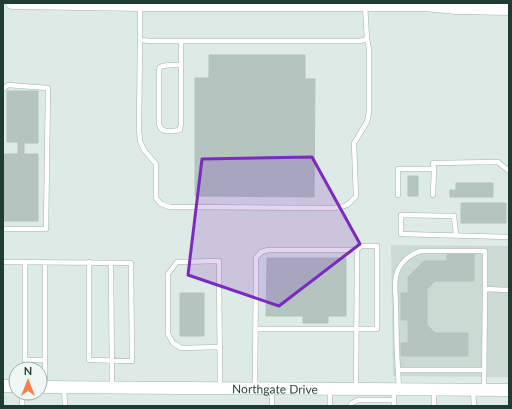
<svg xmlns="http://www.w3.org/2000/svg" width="512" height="409" viewBox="0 0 512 409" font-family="Lato,sans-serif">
	<rect width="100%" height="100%" fill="#deeae5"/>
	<path fill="#ccdad4" d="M 391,245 L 509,246 L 509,377 L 393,376 Z"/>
	<path fill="#b3c5be" stroke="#b0c4bc" d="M 209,55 L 305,55 L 305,79 L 315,79 L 314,197 L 195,196 L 195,78 L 209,78 Z
		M 7,91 L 38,91 L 38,143 L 24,143 L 24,154 L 38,154 L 38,221 L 3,221 L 3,154 L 18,154 L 18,142 L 7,142 Z
		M 408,176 L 418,176 L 418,196 L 408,196 Z
		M 456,183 L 493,183 L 493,197 L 450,197 L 450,190 L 456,190 Z
		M 461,203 L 506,203 L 506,223 L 461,223 Z
		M 447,254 L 474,254 L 474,281 L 435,281 L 427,289 L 427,325 L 435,333 L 468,333 L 468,356 L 401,356 L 401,343 L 408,343 L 408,320 L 401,320 L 401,293 L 408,293 L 408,277 L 424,261 L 447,261 Z
		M 267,258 L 346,258 L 346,316 L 328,316 L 328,323 L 303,323 L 303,316 L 266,316 Z
		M 180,293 L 204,293 L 204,336 L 180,336 Z"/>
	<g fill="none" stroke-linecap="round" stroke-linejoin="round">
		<defs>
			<path id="lane" d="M 140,7 L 140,40 L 150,41 L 360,41 L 367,39 L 365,5
				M 140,40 L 139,130 L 140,141 L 144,150 L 156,164 L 156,198 L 161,204 L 170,207 L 333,208 C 345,207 349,205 356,196 L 354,143 L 367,122 L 369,112 L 369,49 L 367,39
				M 181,41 L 181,124 L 180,130 C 171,131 160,134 159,123 L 159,71 L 160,67 C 166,64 174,65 181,65
				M 3,89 L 8,85 L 48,88 L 46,229 L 3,229
				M 398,195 L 398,169 L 434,169 L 433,163 L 498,162 L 509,171
				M 433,195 L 434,169
				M 456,235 L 454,216 L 401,215 L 401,234 L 509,237
				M 3,262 L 131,263 L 132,361 L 89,360 L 89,262
				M 25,262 L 25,360 L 45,360
				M 111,263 L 112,387
				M 256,329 L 377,329 L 377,246 L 361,246 L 357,250
				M 220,347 L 181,348 L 173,343 L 168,334 L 168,274 L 177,262 L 219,261 L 220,388
				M 398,370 L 484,370
				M 45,386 L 45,262
				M 64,388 L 65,406
				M 255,388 L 256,258 L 261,252 L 268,250 L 357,250 L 356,389
				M 399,389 C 397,361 396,334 396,306 C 396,297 394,285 396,276 C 399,263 409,255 421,251 L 485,251 L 485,289
				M 272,390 L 272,406
				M 484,390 L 485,289 L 509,290
				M 394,391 L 394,406
				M 434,391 L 434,406
				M 473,391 L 474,406
				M 22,393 L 22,406
				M 330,406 L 330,390
				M 350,406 L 352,403 L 358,400 L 394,400"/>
			<g id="secondary">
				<path d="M 12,3 L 140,5 L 425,5 L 456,8 L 509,9"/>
				<path d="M 3,386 L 16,386"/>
				<path id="s1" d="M 40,387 L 509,390"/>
			</g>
		</defs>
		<use href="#lane" stroke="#a1b2ac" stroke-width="5.5"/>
		<use href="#secondary" stroke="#9cb7ae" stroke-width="13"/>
		<use href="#lane" stroke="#fff" stroke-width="4.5"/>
		<use href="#secondary" stroke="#fff" stroke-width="12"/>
	</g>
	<path fill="#7b2cbf" fill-opacity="0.2" stroke="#7b2cbf" stroke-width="3" stroke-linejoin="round" d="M 312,157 L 360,244 L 279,306 L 188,275 L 202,159 Z"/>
	<g text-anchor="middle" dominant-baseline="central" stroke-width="3" stroke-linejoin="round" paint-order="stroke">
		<g font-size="12" fill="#1e3b34" stroke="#eef7f3">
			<text stroke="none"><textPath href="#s1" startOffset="235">Northgate Drive</textPath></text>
		</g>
	</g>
	<rect width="512" height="409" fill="none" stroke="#1e3b34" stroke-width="8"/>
	<g transform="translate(28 381)"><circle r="19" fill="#eef7f3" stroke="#9baca7"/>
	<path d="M0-3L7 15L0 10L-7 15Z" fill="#f97c4d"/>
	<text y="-6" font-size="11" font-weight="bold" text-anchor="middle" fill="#1e3b34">N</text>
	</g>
</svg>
